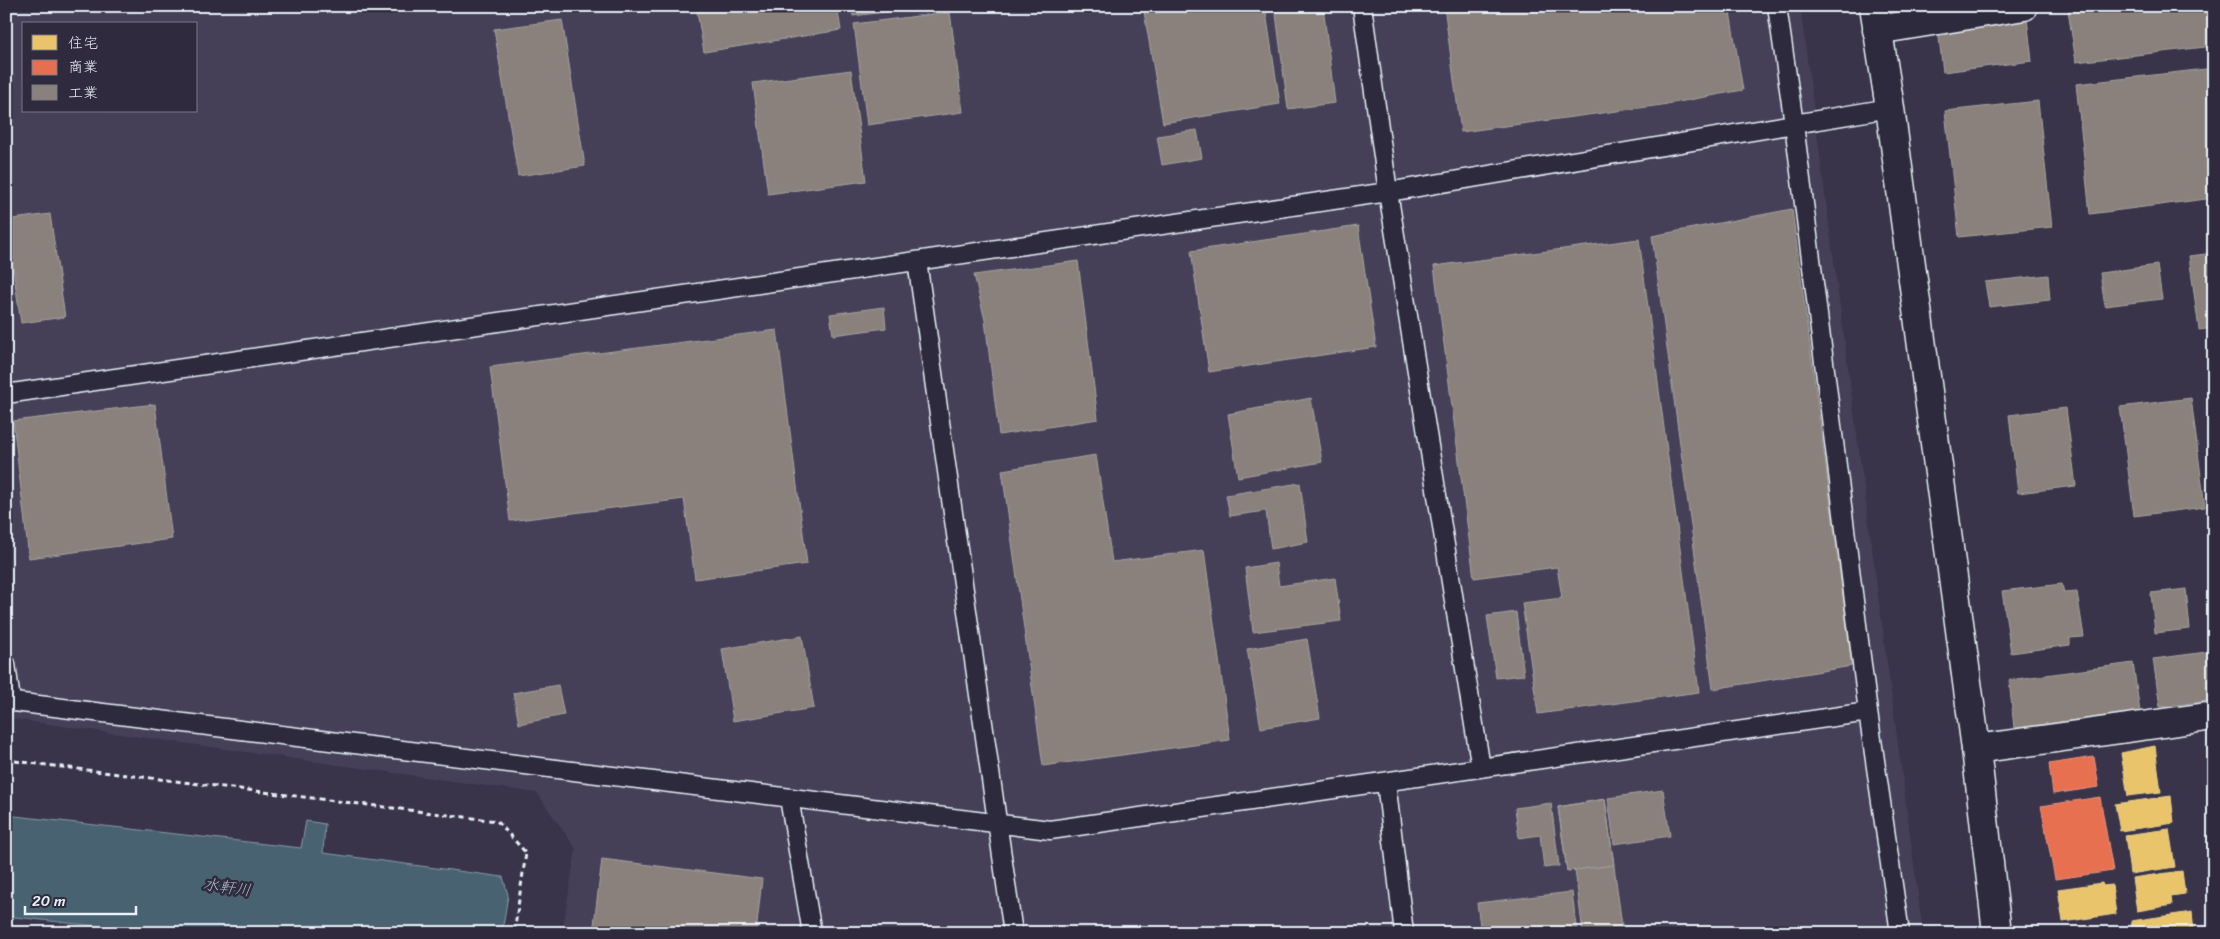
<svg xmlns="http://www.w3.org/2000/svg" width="2220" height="939" viewBox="0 0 2220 939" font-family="Sriracha,'Klee One',sans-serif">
	<rect width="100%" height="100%" fill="#393449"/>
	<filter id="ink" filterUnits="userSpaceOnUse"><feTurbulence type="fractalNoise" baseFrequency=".02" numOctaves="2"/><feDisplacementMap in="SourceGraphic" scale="10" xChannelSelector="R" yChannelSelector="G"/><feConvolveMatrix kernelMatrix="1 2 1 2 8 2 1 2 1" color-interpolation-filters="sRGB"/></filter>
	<g filter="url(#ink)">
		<path fill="#454058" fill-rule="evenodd" d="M 6,6 L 1800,6 L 1923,933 L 562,933 L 576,849 L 537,793 L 6,718 ZM 24,24 L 196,24 L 196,111 L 24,111 Z"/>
		<path fill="#496272" stroke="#899ba8" d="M 6,815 L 301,848 L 306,821 L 325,824 L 323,853 L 503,877 L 508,895 L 502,933 L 157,933 L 6,916 Z"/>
		<path fill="#e9c46a" stroke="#e9d295" d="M 2155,746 L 2161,792 L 2128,796 L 2121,753 Z
			M 2171,796 L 2174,823 L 2120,831 L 2115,804 Z
			M 2169,829 L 2175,867 L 2130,874 L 2125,835 Z
			M 2182,871 L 2185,894 L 2171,896 L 2172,905 L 2137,911 L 2132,878 Z
			M 2102,883 L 2103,886 L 2112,885 L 2116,914 L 2063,922 L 2058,889 Z
			M 2192,912 L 2194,933 L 2133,933 L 2131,921 Z"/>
		<path fill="#e76f51" stroke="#e79683" d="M 2094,757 L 2099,787 L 2053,794 L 2049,764 Z
			M 2100,797 L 2113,871 L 2055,879 L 2041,806 Z"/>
		<path fill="#8a817c" stroke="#a6a3a1" d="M 696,6 L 837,6 L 841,30 L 704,52 Z
			M 851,6 L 932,6 L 853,16 Z
			M 971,6 L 994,6 L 972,9 Z
			M 1143,6 L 1265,6 L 1280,104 L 1163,123 Z
			M 1275,6 L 1323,6 L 1335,103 L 1288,109 Z
			M 1444,6 L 1729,6 L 1743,90 L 1662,105 L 1461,132 Z
			M 2119,6 L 2214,6 L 2214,46 L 2076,62 L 2068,11 Z
			M 950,12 L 963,112 L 867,125 L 854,24 Z
			M 2027,18 L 2032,61 L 1943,72 L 1938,29 Z
			M 562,20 L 585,166 L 518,176 L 494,29 Z
			M 2214,68 L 2214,198 L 2090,214 L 2076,84 Z
			M 851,70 L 866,181 L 768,194 L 753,83 Z
			M 2038,101 L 2052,227 L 1959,237 L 1945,111 Z
			M 1197,130 L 1202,158 L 1162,165 L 1157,136 Z
			M 1792,209 L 1852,666 L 1713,689 L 1652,236 Z
			M 50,214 L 65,317 L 21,323 L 6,220 Z
			M 1358,226 L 1376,347 L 1209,372 L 1191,251 Z
			M 1639,239 L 1699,692 L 1538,714 L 1522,603 L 1562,598 L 1557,567 L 1474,578 L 1434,266 Z
			M 2214,253 L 2214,328 L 2199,330 L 2189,256 Z
			M 1078,261 L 1098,419 L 999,435 L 985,320 L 974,275 Z
			M 2157,265 L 2162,299 L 2105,306 L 2100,273 Z
			M 2048,275 L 2050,300 L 1989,307 L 1985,282 Z
			M 884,307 L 886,328 L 833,335 L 830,314 Z
			M 777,330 L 807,564 L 695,579 L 684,499 L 510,521 L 490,367 Z
			M 1311,398 L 1322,462 L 1238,477 L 1228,414 Z
			M 2191,398 L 2205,507 L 2134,516 L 2120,407 Z
			M 155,404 L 172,539 L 29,558 L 13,421 Z
			M 2066,408 L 2076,486 L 2018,493 L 2009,415 Z
			M 1096,455 L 1112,562 L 1204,550 L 1230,740 L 1043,766 L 1002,470 Z
			M 1300,483 L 1308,542 L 1271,549 L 1266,511 L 1230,516 L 1226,495 Z
			M 1276,563 L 1279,586 L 1335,578 L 1341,621 L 1253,632 L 1245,568 Z
			M 2062,584 L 2064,593 L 2077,592 L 2084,637 L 2070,638 L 2070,645 L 2011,653 L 2002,591 Z
			M 2186,589 L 2190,629 L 2155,633 L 2151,593 Z
			M 1516,612 L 1524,675 L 1496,678 L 1487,616 Z
			M 802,636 L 814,708 L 733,721 L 722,649 Z
			M 1307,639 L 1320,718 L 1261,728 L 1247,649 Z
			M 2214,651 L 2214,700 L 2160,707 L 2153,659 Z
			M 2133,663 L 2140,712 L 2014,728 L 2009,680 Z
			M 558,685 L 564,715 L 519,724 L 513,693 Z
			M 1663,790 L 1670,836 L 1614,844 L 1608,798 Z
			M 1605,799 L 1614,865 L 1567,871 L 1558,807 Z
			M 1605,799 L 1623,933 L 1583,933 L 1575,870 L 1567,871 L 1558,807 Z
			M 1551,803 L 1559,866 L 1544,868 L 1540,835 L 1519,838 L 1515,808 Z
			M 602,859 L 762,879 L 756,933 L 593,933 Z
			M 1572,892 L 1577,933 L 1481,933 L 1477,903 Z"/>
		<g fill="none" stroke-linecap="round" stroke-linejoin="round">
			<defs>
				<path id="lane" d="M 1362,6 L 1388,192 L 1481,768
					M 917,261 L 1013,933
					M 6,394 L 1388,192 L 1890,108
					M 6,664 L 11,701
					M 6,701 L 1050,830 L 1868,712 L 1794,124 L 1777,6
					M 1868,712 L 1900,933
					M 1386,782 L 1404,933
					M 789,798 L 812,933"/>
				<path id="street" d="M 1877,30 L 2024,6
					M 1976,749 L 2214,716"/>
				<path id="secondary" d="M 1874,6 L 1890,108 L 1976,749 L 1997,933"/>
			</defs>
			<use href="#lane" stroke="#e8f1f8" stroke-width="21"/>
			<use href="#street" stroke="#e8f1f8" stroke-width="31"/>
			<use href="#secondary" stroke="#e8f1f8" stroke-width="31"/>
			<path stroke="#e8f1f8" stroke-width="3" stroke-dasharray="5 4" stroke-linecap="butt" d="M 6,760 L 497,821 L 526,853 L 514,933"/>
			<use href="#lane" stroke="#2f2a3d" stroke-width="18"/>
			<use href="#street" stroke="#2f2a3d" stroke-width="28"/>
			<use href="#secondary" stroke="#2f2a3d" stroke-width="28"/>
		</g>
	</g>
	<g text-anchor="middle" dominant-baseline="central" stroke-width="5" stroke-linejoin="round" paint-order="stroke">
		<g font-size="16" font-style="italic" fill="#a8b8c2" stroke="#2f2a3d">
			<text transform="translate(227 887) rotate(8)">水軒川</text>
		</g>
	</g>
	<rect width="2220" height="939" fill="none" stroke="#2f2a3d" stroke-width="25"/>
	<rect x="12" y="12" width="2195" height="914" fill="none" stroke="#e8f1f8" stroke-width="2" filter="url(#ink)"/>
	<rect x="22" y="22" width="175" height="90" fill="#2f2a3d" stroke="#797a88"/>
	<rect x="32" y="35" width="25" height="15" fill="#e9c46a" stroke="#797a88"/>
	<text x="68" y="48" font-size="15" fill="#e8f1f8">住宅</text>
	<rect x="32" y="60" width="25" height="15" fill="#e76f51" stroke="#797a88"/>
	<text x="68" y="72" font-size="15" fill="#e8f1f8">商業</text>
	<rect x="32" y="85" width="25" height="15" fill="#8a817c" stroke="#797a88"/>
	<text x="68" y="98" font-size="15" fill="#e8f1f8">工業</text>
	<path d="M25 906v8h111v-8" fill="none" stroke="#e8f1f8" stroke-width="2.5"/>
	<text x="32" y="906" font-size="15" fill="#e8f1f8" stroke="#2f2a3d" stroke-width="4" paint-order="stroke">20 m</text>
</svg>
